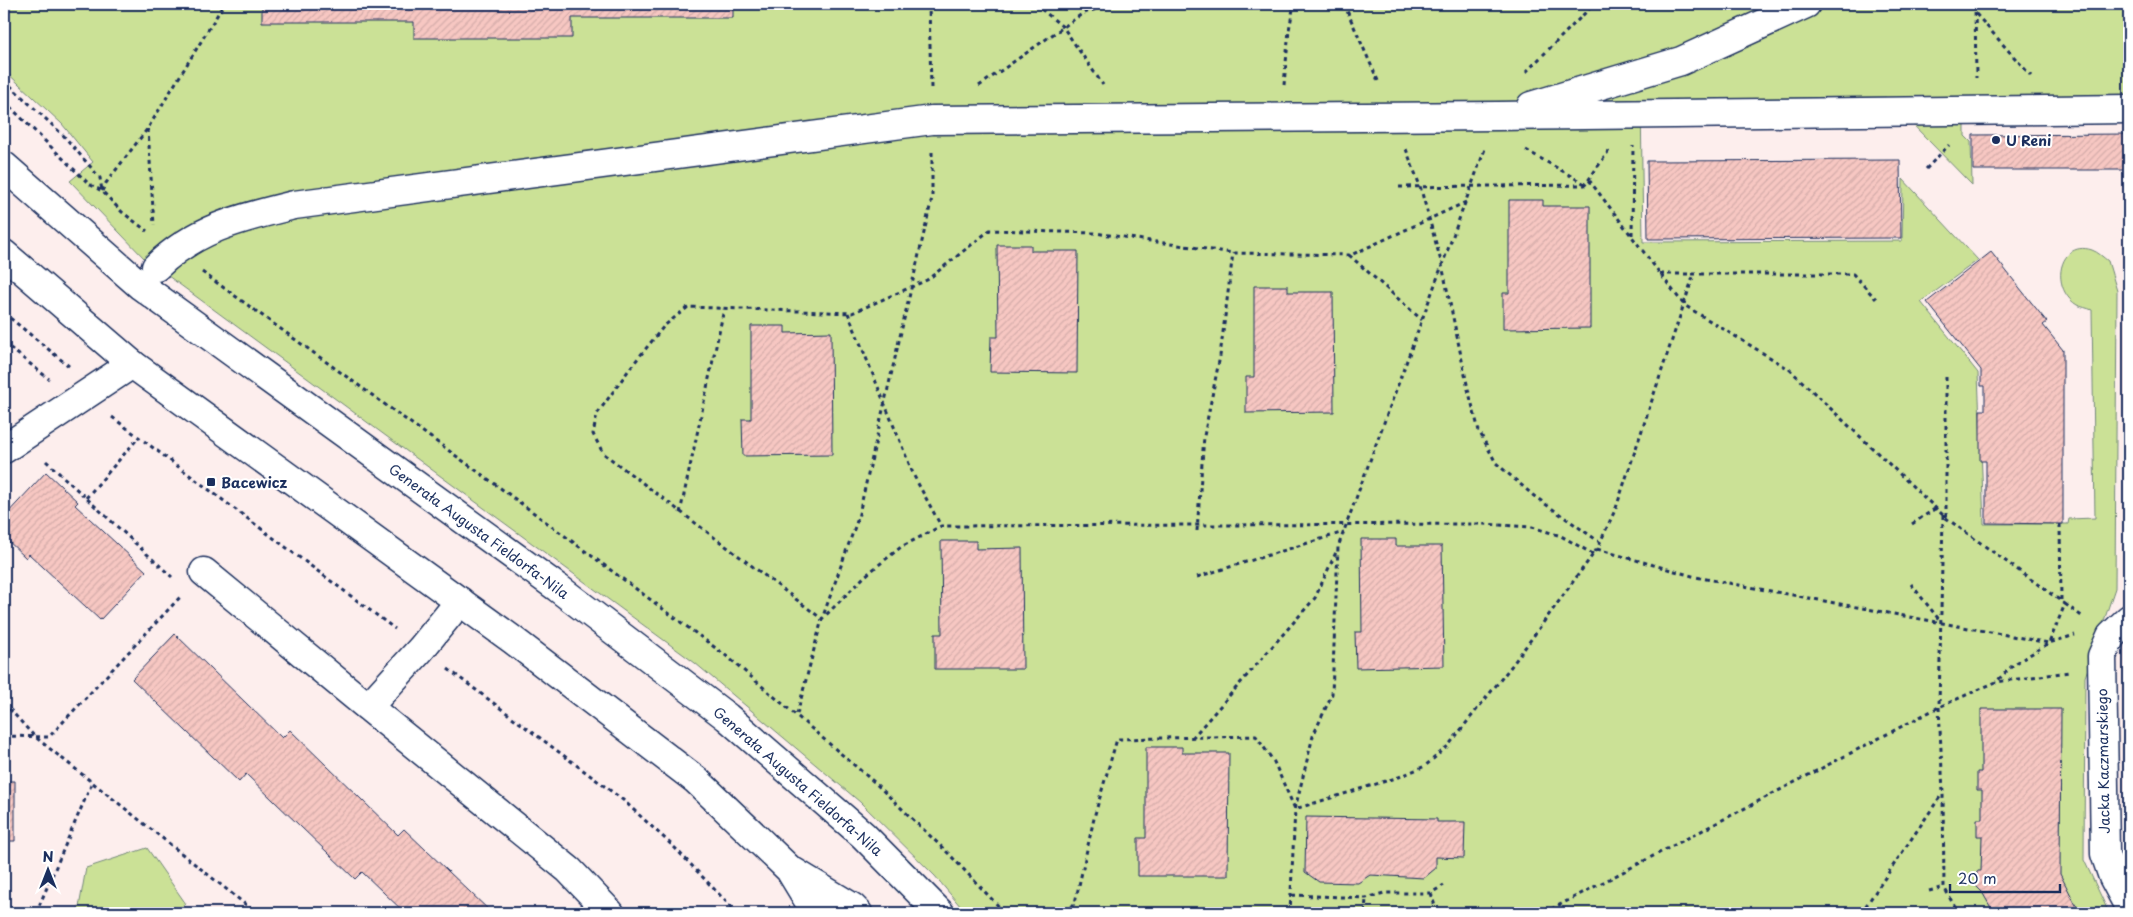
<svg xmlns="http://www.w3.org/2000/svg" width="2133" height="917" viewBox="0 0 2133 917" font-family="'Playpen Sans',sans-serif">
	<defs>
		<pattern id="building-hatch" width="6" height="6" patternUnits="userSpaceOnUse" patternTransform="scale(1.25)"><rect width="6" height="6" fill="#f7c7c2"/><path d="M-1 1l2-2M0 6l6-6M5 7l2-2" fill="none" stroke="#d3aba9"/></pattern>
	</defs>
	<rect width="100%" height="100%" fill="#fdeeed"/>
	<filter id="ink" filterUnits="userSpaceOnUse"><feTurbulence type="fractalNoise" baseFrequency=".02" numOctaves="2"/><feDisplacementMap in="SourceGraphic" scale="10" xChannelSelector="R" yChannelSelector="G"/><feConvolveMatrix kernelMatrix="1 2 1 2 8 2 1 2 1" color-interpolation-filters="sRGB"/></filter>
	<g filter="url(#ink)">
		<path fill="#cbe196" stroke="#73887a" d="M 4,4 L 2129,4 L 2129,95 L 1965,98 L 1965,136 L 1971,142 L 1972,185 L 1886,97 L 1641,100 L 1643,242 L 1902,241 L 1903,179 L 1978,260 L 1921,302 L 1978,373 L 1984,524 L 2068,524 L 2069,519 L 2095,518 L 2092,310 C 2088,308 2081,307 2077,305 C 2049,288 2059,239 2092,250 C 2098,252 2104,258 2108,261 L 2117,291 L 2115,588 L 2085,677 L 2084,860 L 2109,913 L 966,913 L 935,876 L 860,802 L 695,663 L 145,259 L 70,181 L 93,162 L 62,124 L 4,70 Z
			M 147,848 L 186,904 L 174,913 L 78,913 L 86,868 Z"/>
		<path fill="url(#building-hatch)" stroke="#1b2f5e" d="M 262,4 L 733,4 L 733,18 L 572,18 L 572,38 L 414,38 L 414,22 L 262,22 Z
			M 2129,134 L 2129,170 L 1973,170 L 1973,135 Z
			M 1900,160 L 1901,238 L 1648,239 L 1647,161 Z
			M 1509,200 L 1543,200 L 1543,206 L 1590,206 L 1590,328 L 1503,329 L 1503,293 L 1509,293 Z
			M 997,245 L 1031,245 L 1031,251 L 1078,251 L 1077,373 L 990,372 L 991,337 L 998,337 Z
			M 1991,252 L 2047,322 L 2043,325 L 2063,350 L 2063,524 L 1986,523 L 1986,461 L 1980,461 L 1980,410 L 1985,410 L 1985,386 L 1981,386 L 1981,370 L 1927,302 Z
			M 1254,286 L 1288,286 L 1288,292 L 1333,292 L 1334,412 L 1246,413 L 1246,377 L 1254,377 Z
			M 751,326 L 785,326 L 785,333 L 831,332 L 832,455 L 743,456 L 742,419 L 751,419 Z
			M 46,472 L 78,502 L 75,505 L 146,571 L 100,620 L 29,554 L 26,558 L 4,537 L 4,517 Z
			M 1361,539 L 1396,539 L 1396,546 L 1442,546 L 1444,666 L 1356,668 L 1355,632 L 1362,632 Z
			M 941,541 L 976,541 L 976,549 L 1022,548 L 1023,669 L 935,669 L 935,634 L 942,634 Z
			M 175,634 L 282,738 L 290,730 L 398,835 L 404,829 L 492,913 L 405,913 L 362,872 L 355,879 L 246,774 L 239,782 L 132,679 Z
			M 1981,709 L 2061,709 L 2060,874 L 2080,913 L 1994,913 L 1982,892 L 1976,886 L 1977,871 L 1981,871 L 1982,836 L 1977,836 L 1977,819 L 1982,819 L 1982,790 L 1977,790 L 1977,772 L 1981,772 Z
			M 1146,747 L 1182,747 L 1182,753 L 1229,753 L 1228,876 L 1138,876 L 1138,838 L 1146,838 Z
			M 4,781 L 15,781 L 15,841 L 4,841 Z
			M 1306,817 L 1437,819 L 1437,822 L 1465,822 L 1464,858 L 1436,857 L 1436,868 L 1424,878 L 1370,875 L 1358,883 L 1319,882 L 1305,872 Z"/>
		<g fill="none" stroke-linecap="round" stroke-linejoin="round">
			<defs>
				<path id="street" d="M 1531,106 L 1681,61 L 1806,4
					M 156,267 C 196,228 241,218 294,205 L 932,120 L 1498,116 L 2129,109
					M 4,449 L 132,364
					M 204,572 L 368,707
					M 460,601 L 421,649 L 368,707 L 569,870 L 610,913
					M 2129,619 L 2111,636 L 2102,656 L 2105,854 L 2113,877 L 2129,907"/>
				<path id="secondary" d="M 4,166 L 141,286 L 558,588 L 727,717 L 863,835 L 940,913
					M 4,254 L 132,364 L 513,640 L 696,780 L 789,869 L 852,907 L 858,913
					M 791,872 L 816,913"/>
			</defs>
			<use href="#street" stroke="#1b2f5e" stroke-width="31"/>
			<use href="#secondary" stroke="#1b2f5e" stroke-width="31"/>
			<path stroke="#1b2f5e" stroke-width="3" stroke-dasharray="4 4" stroke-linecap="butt" d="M 929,4 L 931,88
				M 1035,4 L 1063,27 L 1103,85
				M 1344,4 L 1379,83
				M 1975,4 L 1976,78
				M 1084,13 L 1112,4
				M 1976,14 L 2031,76
				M 1526,72 L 1594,4
				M 4,80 L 64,136 L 100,178 L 102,191
				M 1284,85 L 1289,30 L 1294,4
				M 979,86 L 1082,14 L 1093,4
				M 4,101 L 89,184 L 102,191 L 122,212 L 147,231
				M 148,129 L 154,225
				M 1406,149 L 1420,186 L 1442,265 L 1468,389 L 1479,431 L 1496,463 L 1534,496 L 1601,543
				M 1526,150 L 1585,184
				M 1926,169 L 1949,145
				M 1589,180 L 1684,305 L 1789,369 L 1946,518 L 2065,604 L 2049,643 L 2013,665 L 1996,682
				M 1399,187 L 1585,185 L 1610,149
				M 102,191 L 106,183 L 148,128 L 224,4
				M 1466,202 L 1351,255 L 1233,253 L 1095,233 L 990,230 L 927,280 L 852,313 L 688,307 L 664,326 L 631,367 L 597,414 L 593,434 L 603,453 L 822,619 L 865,576 L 901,547 L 941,526 L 1482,524 L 1532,527 L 1561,536 L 1593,554
				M 1632,235 L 1633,146
				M 1349,255 L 1422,320
				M 202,272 L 499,487 L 729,658 L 874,782 L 950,855 L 1005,913
				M 1660,274 L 1853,274 L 1876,299
				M 4,313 L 70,367
				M 848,313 L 914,476 L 941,526
				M 4,343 L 49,379
				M 112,417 L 395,629
				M 46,461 L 172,577
				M 86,498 L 139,437
				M 680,513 L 724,309
				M 1943,515 L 1939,707 L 1943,793 L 1944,887 L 1958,913
				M 1946,517 L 1946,377
				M 1912,524 L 1936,508
				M 2060,524 L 2061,600
				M 1197,531 L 1204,436 L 1220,356 L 1233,253
				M 1597,549 L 1696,577 L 2049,643 L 2075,635
				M 1197,577 L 1344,532
				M 1911,584 L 1941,622
				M 2065,604 L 2083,617
				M 448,669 L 623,800 L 675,848 L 737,913
				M 4,703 L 34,736 L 250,908 L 249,913
				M 797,714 L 822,619 L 858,518 L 932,198 L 932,152
				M 4,736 L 49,737 L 182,595
				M 1192,738 L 1315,598 L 1337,550
				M 1929,891 L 1944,887
				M 1431,893 L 1437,913
				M 1292,895 L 1366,898 L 1384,893 L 1431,893 L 1444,885
				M 1548,912 L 1645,913
				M 36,913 L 92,783
				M 1066,913 L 1075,903 L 1095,814 L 1117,739 L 1256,736 L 1274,762 L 1295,809 L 1399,777 L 1425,766 L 1448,746 L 1513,664 L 1597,549 L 1616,508 L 1694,274
				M 1290,913 L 1295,809 L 1313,736 L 1332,694 L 1338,547 L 1485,149
				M 1365,913 L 1366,898
				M 1544,913 L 1939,707 L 1996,682 L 2069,672
				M 1861,913 L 1942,794"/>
			<use href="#street" stroke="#fff" stroke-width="28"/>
			<use href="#secondary" stroke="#fff" stroke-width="28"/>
		</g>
	</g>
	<g fill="#1b2f5e" stroke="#fff" stroke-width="2">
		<circle cx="1996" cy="140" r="5"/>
		<rect x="206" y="477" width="10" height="10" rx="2.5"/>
	</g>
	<g text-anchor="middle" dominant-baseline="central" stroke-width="4" stroke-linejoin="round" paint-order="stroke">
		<g font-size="14" font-weight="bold" fill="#1b2f5e" stroke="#fff" text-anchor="start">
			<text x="2006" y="140">U Reni</text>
			<text x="221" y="482">Bacewicz</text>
		</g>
		<g font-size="14" fill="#1b2f5e" stroke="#fff">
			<text transform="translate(479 531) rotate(36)">Generała Augusta Fieldorfa-Nila</text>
			<text transform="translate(2103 761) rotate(-91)">Jacka Kaczmarskiego</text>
			<text transform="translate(798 781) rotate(41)">Generała Augusta Fieldorfa-Nila</text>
		</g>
	</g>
	<rect width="2133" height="917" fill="none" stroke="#fff" stroke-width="20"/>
	<rect x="10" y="10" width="2113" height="897" fill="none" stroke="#1b2f5e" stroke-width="2" filter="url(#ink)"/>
	<g transform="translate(48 870)" stroke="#ffffff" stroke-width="4" paint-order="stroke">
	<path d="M0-4L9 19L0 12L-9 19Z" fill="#1b2f5e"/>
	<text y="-8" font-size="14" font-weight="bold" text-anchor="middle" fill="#1b2f5e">N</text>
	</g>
	<path d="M1950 884v8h110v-8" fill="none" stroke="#1b2f5e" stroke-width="2.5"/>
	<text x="1958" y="884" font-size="15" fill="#1b2f5e" stroke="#ffffff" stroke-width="4" paint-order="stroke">20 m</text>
</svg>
